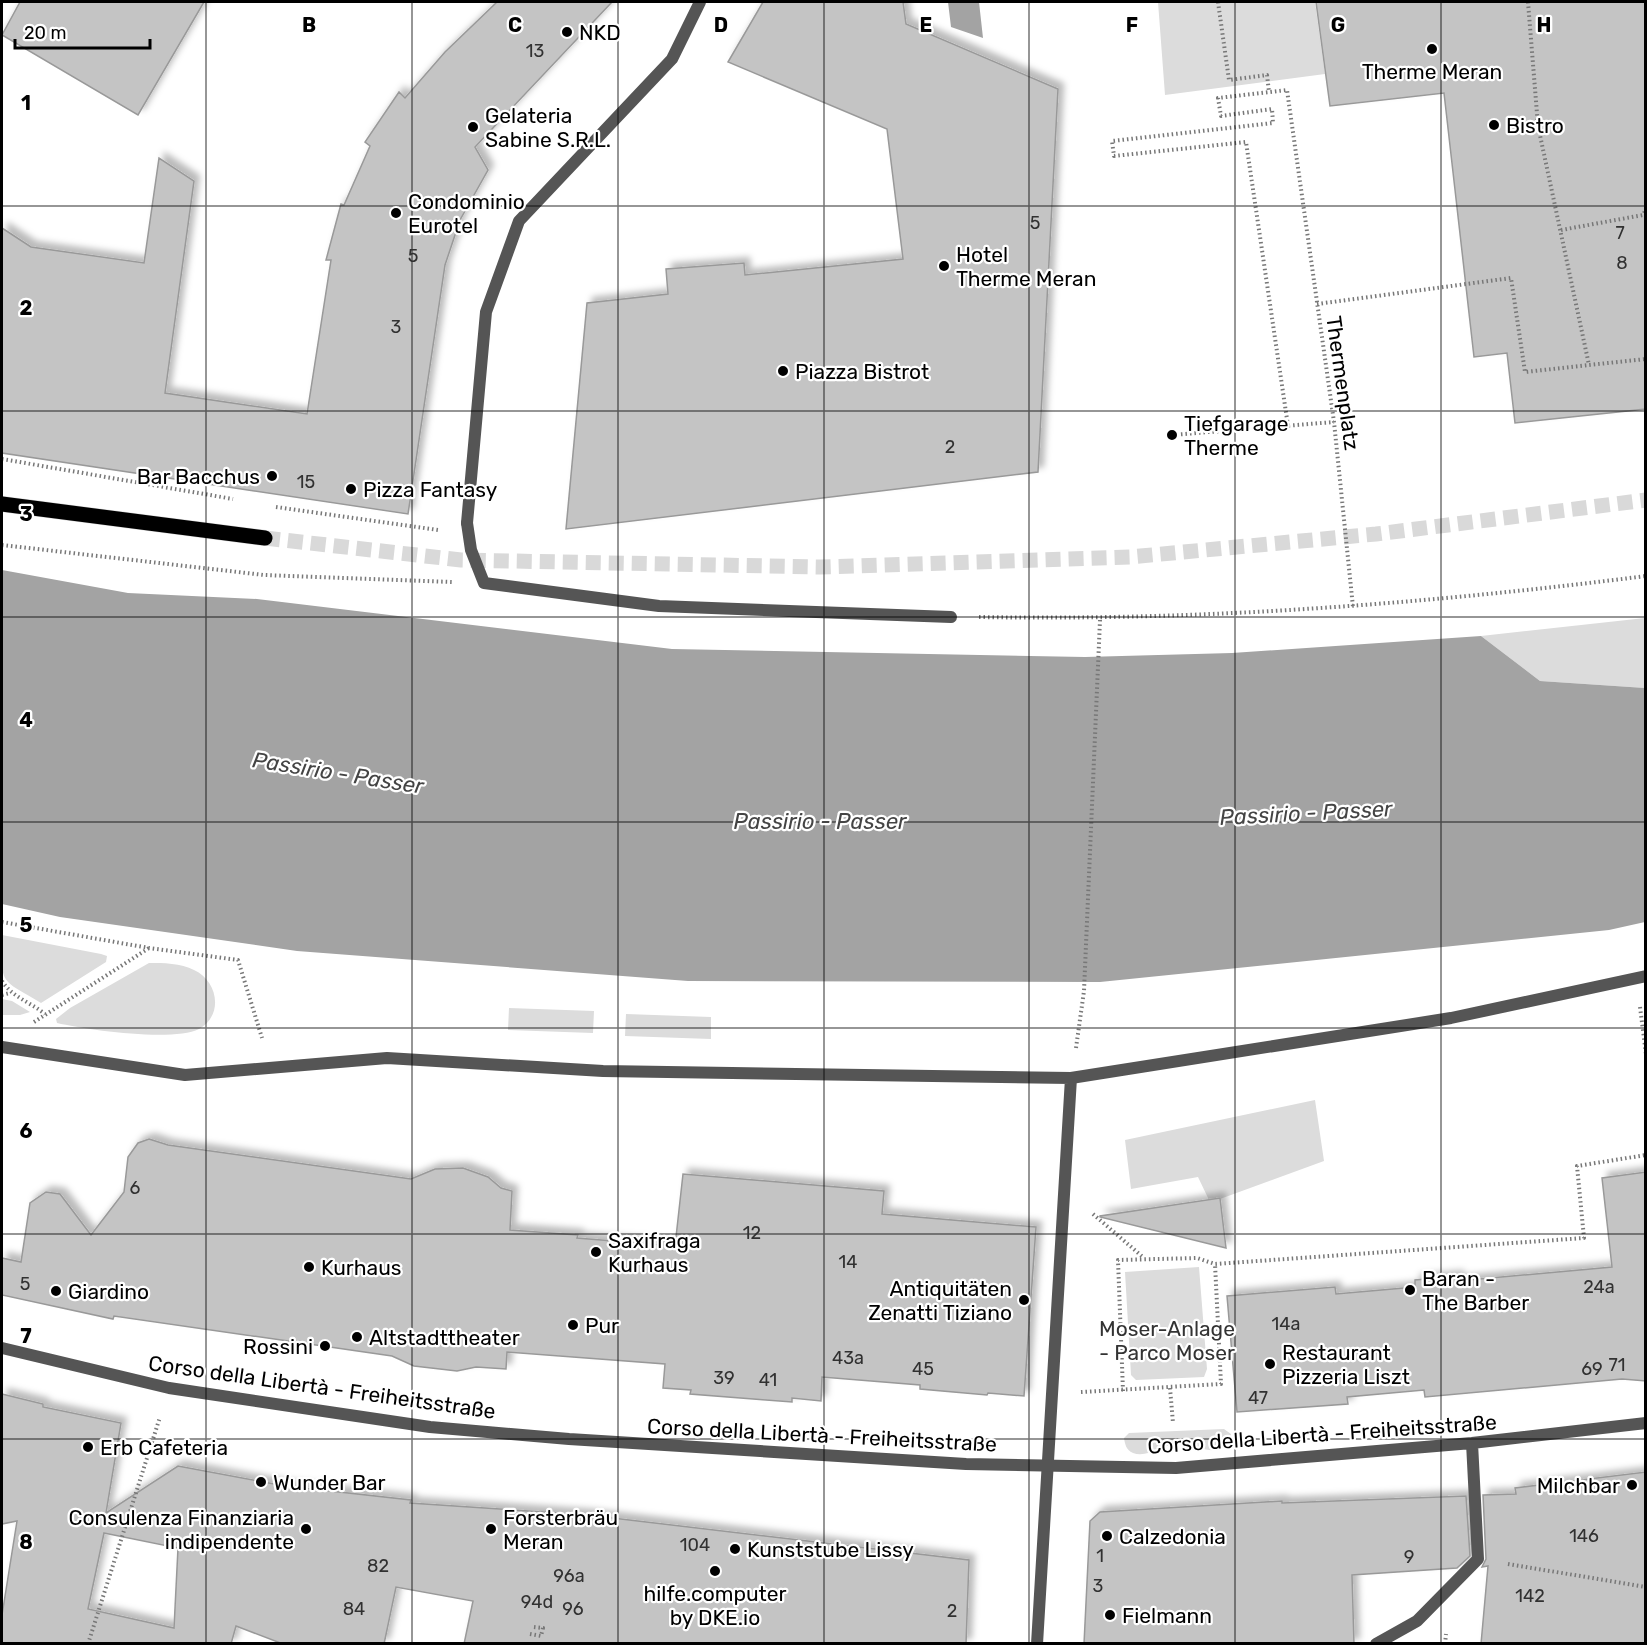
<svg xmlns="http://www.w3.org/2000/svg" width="1647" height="1645" viewBox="0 0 1647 1645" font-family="Rubik,sans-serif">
	<defs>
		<filter id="shadow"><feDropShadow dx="5.5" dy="-5.5" stdDeviation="3" flood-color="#0004"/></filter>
	</defs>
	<rect width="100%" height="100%" fill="#fff"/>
	<path fill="#dcdcdc" d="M 1158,2 L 1315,2 L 1325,74 L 1165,95 Z
		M 1645,618 L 1645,688 L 1540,681 L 1481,636 Z
		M 2,935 L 101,954 L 107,956 L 106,962 L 41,1003 C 0,978 1,987 2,935 Z
		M 149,963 C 163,963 181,963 194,970 C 218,981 224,1015 199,1029 C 173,1042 87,1030 57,1023 L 56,1019 L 70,1008 Z
		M 2,999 L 12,1001 L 30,1012 L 20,1015 L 2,1015 Z
		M 509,1008 L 594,1011 L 593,1033 L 508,1030 Z
		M 626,1014 L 711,1017 L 711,1039 L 625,1036 Z
		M 1315,1100 L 1324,1161 L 1220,1199 L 1209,1200 L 1198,1177 L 1131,1189 L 1125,1140 Z
		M 1199,1267 L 1207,1369 L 1204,1377 L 1136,1380 L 1131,1375 L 1125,1272 Z
		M 1224,1429 L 1231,1434 L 1230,1442 C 1216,1458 1200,1446 1183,1444 C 1165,1441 1149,1459 1133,1453 C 1126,1450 1125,1444 1124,1438 L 1129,1433 Z"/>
	<path fill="#a3a3a3" d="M 948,2 L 979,2 L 983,38 L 951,27 Z
		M 2,570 L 128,593 L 257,599 L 672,649 L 1085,657 L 1232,653 L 1481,636 L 1540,681 L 1645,688 L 1645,922 L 1609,930 L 1100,982 L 688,981 L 297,951 L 60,917 L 2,904 Z"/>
	<path fill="#c4c4c4" stroke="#999" stroke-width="1.5" fill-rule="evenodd" filter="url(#shadow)" d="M 20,2 L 204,2 L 138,115 L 2,35 Z
		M 497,2 L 612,2 L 475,147 L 488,170 L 460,220 L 445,265 L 408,514 L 2,453 L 2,228 L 31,247 L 144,263 L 159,158 L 194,181 L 165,393 L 307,414 L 331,260 L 326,260 L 341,204 L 344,205 L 370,146 L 365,142 L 399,92 L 405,98 L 445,52 Z
		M 763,2 L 903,2 L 906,24 L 1058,89 L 1038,472 L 566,529 L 587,303 L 668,294 L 666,269 L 744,263 L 745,275 L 903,259 L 887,129 L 728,62 Z
		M 1316,2 L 1646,2 L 1646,409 L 1515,423 L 1507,353 L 1474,357 L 1444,93 L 1330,106 Z
		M 149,1139 L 168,1145 L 411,1179 L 435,1169 L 463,1168 L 488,1177 L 501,1188 L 512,1191 L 510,1230 L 578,1235 L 577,1238 L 675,1246 L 683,1174 L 884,1191 L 882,1214 L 1036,1227 L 1024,1396 L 988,1393 L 987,1395 L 920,1389 L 920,1385 L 822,1377 L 821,1401 L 792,1398 L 792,1402 L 690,1394 L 691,1390 L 663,1388 L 665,1364 L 507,1352 L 506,1369 L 476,1367 L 457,1371 L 414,1366 L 392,1356 L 114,1316 L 113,1319 L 2,1295 L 2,1258 L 21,1262 L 30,1203 L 46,1192 L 60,1194 L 91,1235 L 124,1192 L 128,1157 L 138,1143 Z
		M 1646,1172 L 1646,1381 L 1622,1379 L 1425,1397 L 1424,1390 L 1347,1397 L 1348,1404 L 1237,1412 L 1227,1296 L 1335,1287 L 1336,1294 L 1415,1287 L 1415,1280 L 1458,1276 L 1458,1281 L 1612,1267 L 1602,1178 Z
		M 1220,1198 L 1226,1248 L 1100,1217 L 1100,1216 Z
		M 2,1394 L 43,1404 L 43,1407 L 121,1423 L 106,1513 L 178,1466 L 285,1486 L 411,1500 L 410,1503 L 587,1515 L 969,1560 L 966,1644 L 464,1644 L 473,1601 L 396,1587 L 384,1644 L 283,1644 L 236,1626 L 231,1644 L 2,1644 L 2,1615 L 17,1521 L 2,1524 ZM 104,1533 L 178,1548 L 174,1628 L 88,1609 Z
		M 1646,1472 L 1646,1644 L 1481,1644 L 1488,1566 L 1482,1567 L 1486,1559 L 1483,1495 L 1516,1494 L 1515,1488 Z
		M 1466,1496 L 1470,1556 L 1457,1568 L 1352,1575 L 1354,1644 L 1084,1644 L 1090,1521 L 1100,1512 L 1282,1501 L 1282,1503 Z"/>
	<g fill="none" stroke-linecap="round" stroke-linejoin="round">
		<path stroke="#d9d9d9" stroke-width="15" stroke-dasharray="15 8" stroke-linecap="butt" d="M 265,538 L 461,560 L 820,567 L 1130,557 L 1376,534 L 1646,500"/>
		<defs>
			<path id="primary" d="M 2,504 L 265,538"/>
		</defs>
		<use href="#primary" stroke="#dbdbdb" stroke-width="16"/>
		<path stroke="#777" stroke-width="4" stroke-dasharray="1.5 3" stroke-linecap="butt" d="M 1218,2 L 1229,80 L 1267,75 L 1269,92
			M 1528,2 L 1538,126 L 1589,365 L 1646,359
			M 1561,230 L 1643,215 L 1646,209
			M 1317,304 L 1511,278 L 1525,372 L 1589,365
			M 1288,426 L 1246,142 L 1114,156 L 1112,141 L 1273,123 L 1272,109 L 1221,116 L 1218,98 L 1287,90 L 1334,422 L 1353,607
			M 1172,435 L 1334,422
			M 2,459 L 233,499
			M 276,507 L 438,530
			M 2,545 L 264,575 L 452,582
			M 979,617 C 1202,621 1424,604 1646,576
			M 2,922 L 149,948 L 238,960 L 262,1038
			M 2,981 C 12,997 30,1002 45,1014
			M 2,995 L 10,993
			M 1640,1007 L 1646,1054
			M 34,1022 L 149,948
			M 1076,1048 L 1084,991 L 1100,620
			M 1093,1214 L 1144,1258
			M 1170,1388 L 1173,1423
			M 1123,1391 L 1118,1260 L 1197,1258 L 1215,1264 L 1584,1238 L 1577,1166 L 1646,1155
			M 1081,1392 L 1221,1384 L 1215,1264
			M 1508,1564 L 1646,1587
			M 530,1634 L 541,1636 L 543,1628 L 534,1627
			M 88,1644 L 160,1417
			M 1445,1644 L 1446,1634"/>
		<path stroke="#555" stroke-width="12" d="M 467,523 L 471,550 L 484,583 L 659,606 L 951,617"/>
		<path stroke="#555" stroke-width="12" d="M 2,1047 L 185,1075 L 387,1058 L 603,1071 L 1071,1078 L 1451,1018 L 1646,976
			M 1037,1644 L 1071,1078"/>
		<path stroke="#555" stroke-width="12" d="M 467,523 L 486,312 L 519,221 L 672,59 L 700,2
			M 2,1348 L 169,1388 L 430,1427 L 569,1439 L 966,1464 L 1176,1468 L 1472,1443 L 1646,1423
			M 1376,1644 L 1417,1621 L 1478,1559 L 1472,1443"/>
		<use href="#primary" stroke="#000" stroke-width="15"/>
	</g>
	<path fill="none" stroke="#000" stroke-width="1.5" stroke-opacity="0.55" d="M 206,2 L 206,1644M 412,2 L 412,1644M 618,2 L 618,1644M 824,2 L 824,1644M 1029,2 L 1029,1644M 1235,2 L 1235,1644M 1441,2 L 1441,1644M 2,206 L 1646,206M 2,411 L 1646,411M 2,617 L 1646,617M 2,822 L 1646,822M 2,1028 L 1646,1028M 2,1234 L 1646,1234M 2,1439 L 1646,1439"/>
	<g fill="#000" stroke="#fff" stroke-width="2">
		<circle cx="567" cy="32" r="6"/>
		<circle cx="1432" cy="49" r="6"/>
		<circle cx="1494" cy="125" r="6"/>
		<circle cx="473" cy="127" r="6"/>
		<circle cx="396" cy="213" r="6"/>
		<circle cx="944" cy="266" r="6"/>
		<circle cx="783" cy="371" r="6"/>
		<circle cx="1172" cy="435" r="6"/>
		<circle cx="272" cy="476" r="6"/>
		<circle cx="351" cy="489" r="6"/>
		<circle cx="596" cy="1252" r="6"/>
		<circle cx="309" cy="1267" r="6"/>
		<circle cx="1410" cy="1290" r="6"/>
		<circle cx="56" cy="1291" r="6"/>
		<circle cx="1024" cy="1300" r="6"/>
		<circle cx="573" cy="1325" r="6"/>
		<circle cx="357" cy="1337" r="6"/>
		<circle cx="325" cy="1346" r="6"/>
		<circle cx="1270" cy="1364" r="6"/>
		<circle cx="88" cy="1447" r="6"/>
		<circle cx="261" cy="1482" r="6"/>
		<circle cx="1632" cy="1485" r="6"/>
		<circle cx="306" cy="1529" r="6"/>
		<circle cx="491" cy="1529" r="6"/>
		<circle cx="1107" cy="1536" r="6"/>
		<circle cx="735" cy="1549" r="6"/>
		<circle cx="715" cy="1571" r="6"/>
		<circle cx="1110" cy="1615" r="6"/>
	</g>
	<g text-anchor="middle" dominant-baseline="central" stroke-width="4.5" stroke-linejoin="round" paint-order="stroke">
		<g font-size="18" fill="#313131">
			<text x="535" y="51">13</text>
			<text x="1035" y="223">5</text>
			<text x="1620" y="233">7</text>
			<text x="413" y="256">5</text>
			<text x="1622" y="263">8</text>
			<text x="396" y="327">3</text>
			<text x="950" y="447">2</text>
			<text x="306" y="482">15</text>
			<text x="135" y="1188">6</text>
			<text x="752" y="1233">12</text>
			<text x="848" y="1262">14</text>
			<text x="25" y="1284">5</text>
			<text x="1599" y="1287">24a</text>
			<text x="1286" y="1324">14a</text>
			<text x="848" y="1358">43a</text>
			<text x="1617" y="1365">71</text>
			<text x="923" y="1369">45</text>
			<text x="1592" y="1369">69</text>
			<text x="724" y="1378">39</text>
			<text x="768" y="1380">41</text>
			<text x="1258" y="1398">47</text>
			<text x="1584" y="1536">146</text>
			<text x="695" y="1545">104</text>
			<text x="1100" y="1556">1</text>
			<text x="1409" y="1557">9</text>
			<text x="378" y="1566">82</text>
			<text x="569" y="1576">96a</text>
			<text x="1098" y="1586">3</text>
			<text x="1530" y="1596">142</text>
			<text x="537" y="1602">94d</text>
			<text x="354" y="1609">84</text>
			<text x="573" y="1609">96</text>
			<text x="952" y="1611">2</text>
		</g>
		<g font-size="21" fill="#000" stroke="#fff" text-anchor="start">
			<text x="579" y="32">NKD</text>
			<text x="1432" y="71" text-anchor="middle">Therme Meran</text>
			<text x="485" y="115">Gelateria<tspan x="485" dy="24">Sabine S.R.L.</tspan></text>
			<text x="1506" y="125">Bistro</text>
			<text x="408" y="201">Condominio<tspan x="408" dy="24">Eurotel</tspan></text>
			<text x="956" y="254">Hotel<tspan x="956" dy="24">Therme Meran</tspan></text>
			<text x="795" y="371">Piazza Bistrot</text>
			<text x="1184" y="423">Tiefgarage<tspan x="1184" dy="24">Therme</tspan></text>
			<text x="260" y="476" text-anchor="end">Bar Bacchus</text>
			<text x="363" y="489">Pizza Fantasy</text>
			<text x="608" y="1240">Saxifraga<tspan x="608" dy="24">Kurhaus</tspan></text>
			<text x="321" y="1267">Kurhaus</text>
			<text x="1422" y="1278">Baran -<tspan x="1422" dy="24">The Barber</tspan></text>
			<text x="1012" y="1288" text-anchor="end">Antiquitäten<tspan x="1012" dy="24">Zenatti Tiziano</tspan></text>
			<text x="68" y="1291">Giardino</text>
			<text x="585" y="1325">Pur</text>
			<text x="369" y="1337">Altstadttheater</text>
			<text x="313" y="1346" text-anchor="end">Rossini</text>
			<text x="1282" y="1352">Restaurant<tspan x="1282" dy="24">Pizzeria Liszt</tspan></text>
			<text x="100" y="1447">Erb Cafeteria</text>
			<text x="273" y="1482">Wunder Bar</text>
			<text x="1620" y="1485" text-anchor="end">Milchbar</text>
			<text x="294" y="1517" text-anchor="end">Consulenza Finanziaria<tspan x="294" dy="24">indipendente</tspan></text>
			<text x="503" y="1517">Forsterbräu<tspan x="503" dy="24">Meran</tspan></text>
			<text x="1119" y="1536">Calzedonia</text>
			<text x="747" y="1549">Kunststube Lissy</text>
			<text x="715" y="1593" text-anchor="middle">hilfe.computer<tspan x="715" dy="24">by DKE.io</tspan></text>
			<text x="1122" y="1615">Fielmann</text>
		</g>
		<g font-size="21" fill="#000" stroke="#fff">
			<text transform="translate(1343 383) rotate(82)">Thermenplatz</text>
			<text transform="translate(322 1387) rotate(8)">Corso della Libertà - Freiheitsstraße</text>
			<text transform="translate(1322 1434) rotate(-4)">Corso della Libertà - Freiheitsstraße</text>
			<text transform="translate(822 1435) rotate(3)">Corso della Libertà - Freiheitsstraße</text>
		</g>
		<g font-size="21" fill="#333" stroke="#fff">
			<text x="1167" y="1328">Moser-Anlage<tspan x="1167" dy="24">- Parco Moser</tspan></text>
		</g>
		<g font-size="22" font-style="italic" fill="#444" stroke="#fff">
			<text transform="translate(338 773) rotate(9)">Passirio - Passer</text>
			<text transform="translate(1306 813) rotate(-3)">Passirio - Passer</text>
			<text x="820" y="821">Passirio - Passer</text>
		</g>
	</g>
	<g font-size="20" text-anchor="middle" font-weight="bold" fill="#000" stroke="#fff" stroke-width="4.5" stroke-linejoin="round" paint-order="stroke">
		<text x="309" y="32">B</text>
		<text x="515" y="32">C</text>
		<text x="721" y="32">D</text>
		<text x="926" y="32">E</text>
		<text x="1132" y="32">F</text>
		<text x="1338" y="32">G</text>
		<text x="1544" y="32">H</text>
		<text x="26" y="110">1</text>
		<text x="26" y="315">2</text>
		<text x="26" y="521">3</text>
		<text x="26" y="727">4</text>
		<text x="26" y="932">5</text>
		<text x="26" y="1138">6</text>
		<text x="26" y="1343">7</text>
		<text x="26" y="1549">8</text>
	</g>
	<rect width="1647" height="1645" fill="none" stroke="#000000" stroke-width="6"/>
	<path d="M15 39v9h135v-9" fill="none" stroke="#000000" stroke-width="3"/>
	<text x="24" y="39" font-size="18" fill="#000000" stroke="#ffffff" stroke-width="4.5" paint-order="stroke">20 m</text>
</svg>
